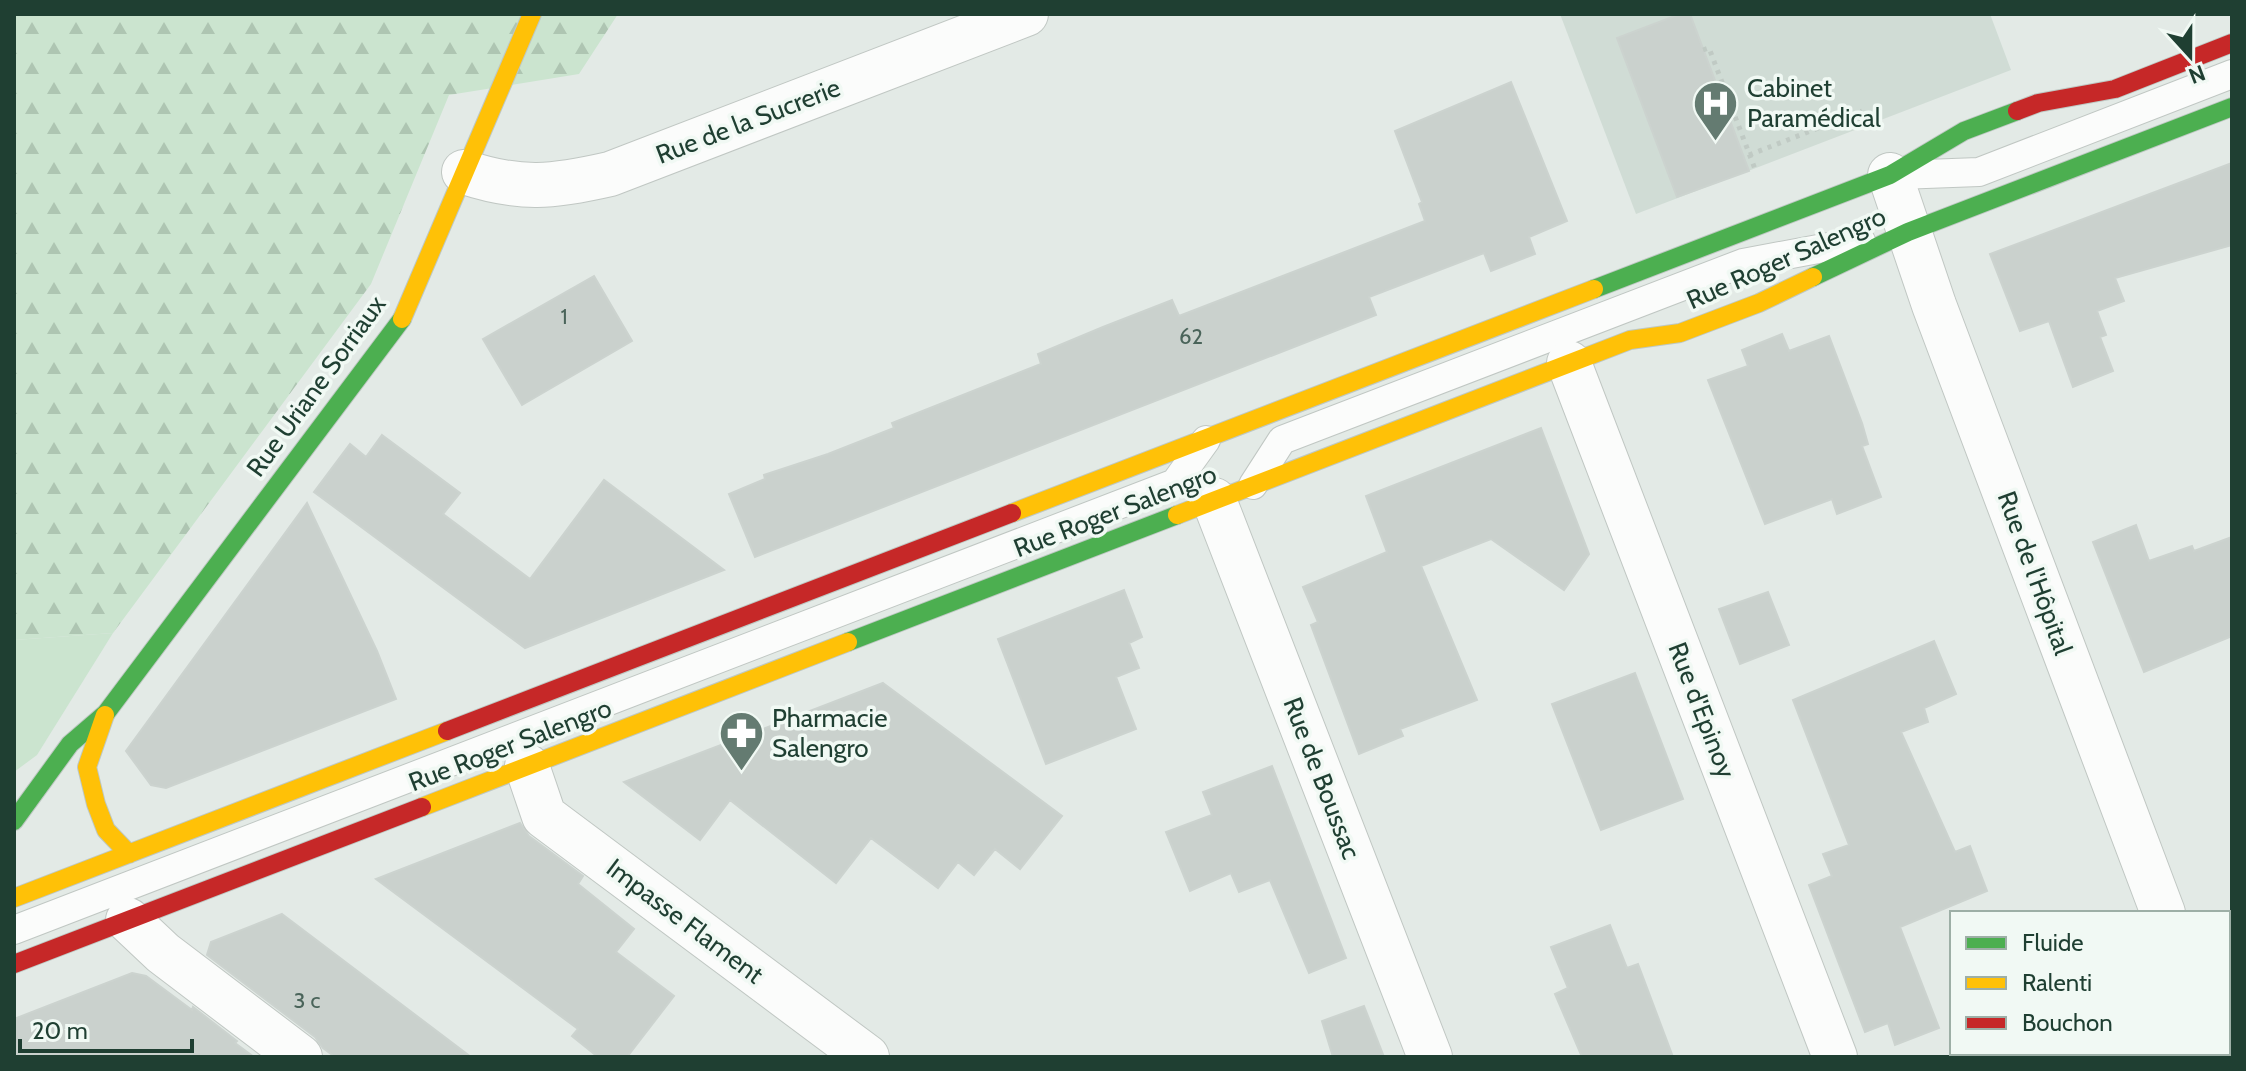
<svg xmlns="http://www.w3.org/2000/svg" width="2246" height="1071" viewBox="0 0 2246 1071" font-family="Cabin,sans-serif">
	<defs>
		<pattern id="forest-firs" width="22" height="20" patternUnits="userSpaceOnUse" patternTransform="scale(2)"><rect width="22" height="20" fill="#cbe4cf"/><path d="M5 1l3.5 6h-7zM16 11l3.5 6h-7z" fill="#aec5b2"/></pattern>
	</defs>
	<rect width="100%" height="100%" fill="#e3eae6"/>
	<path fill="#d0dcd5" d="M 1560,14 L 1990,14 L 2011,70 L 1636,214 Z"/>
	<path fill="#cbe4cf" d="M 113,633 L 37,755 L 14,772 L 14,640 Z"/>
	<path fill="url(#forest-firs)" d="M 14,14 L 618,14 L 579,74 L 449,95 L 371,284 L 113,633 L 14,640 Z"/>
	<path fill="#cad1cd" stroke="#ccd3cf" stroke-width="2" d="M 1680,14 L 1690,14 L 1749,171 L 1677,197 L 1617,38 Z
		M 1511,82 L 1567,221 L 1529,237 L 1535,254 L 1491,271 L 1484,253 L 1369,297 L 1376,315 L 755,557 L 729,494 L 765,479 L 764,475 L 828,454 L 894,428 L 892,423 L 1041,364 L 1038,354 L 1103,327 L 1172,300 L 1179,316 L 1425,221 L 1419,204 L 1422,202 L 1395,131 Z
		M 2232,163 L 2232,245 L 2115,278 L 2124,301 L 2097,311 L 2106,335 L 2100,337 L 2113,371 L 2073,387 L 2049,321 L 2020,331 L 1990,254 Z
		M 594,276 L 632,341 L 522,405 L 483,339 Z
		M 1782,334 L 1789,351 L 1829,336 L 1862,423 L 1868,444 L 1862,446 L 1881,497 L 1837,514 L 1832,499 L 1765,524 L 1708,380 L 1748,366 L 1742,350 Z
		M 1541,428 L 1589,554 L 1564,590 L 1491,539 L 1421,566 L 1477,700 L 1400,729 L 1403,736 L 1359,754 L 1311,625 L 1318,622 L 1303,587 L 1387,552 L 1366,496 Z
		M 382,435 L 460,493 L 443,514 L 530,579 L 604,480 L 724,570 L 525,648 L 314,492 L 350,444 L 366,457 Z
		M 307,503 L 377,651 L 396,699 L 166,788 L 151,785 L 126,751 Z
		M 2136,525 L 2149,561 L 2192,546 L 2194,551 L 2232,537 L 2232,636 L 2144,672 L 2093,542 Z
		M 1124,590 L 1142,637 L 1129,643 L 1139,668 L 1116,677 L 1136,729 L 1046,764 L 998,639 Z
		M 1768,592 L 1789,645 L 1740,664 L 1719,609 Z
		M 1934,641 L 1956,694 L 1924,708 L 1928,722 L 1901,732 L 1955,852 L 1970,846 L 1987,891 L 1900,927 L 1939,1028 L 1895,1045 L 1888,1023 L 1865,1032 L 1809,885 L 1832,876 L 1823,854 L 1849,845 L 1793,700 Z
		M 1635,673 L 1683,799 L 1601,830 L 1552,704 Z
		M 883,683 L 1062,816 L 1020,869 L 995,849 L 974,875 L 958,862 L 938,888 L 871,838 L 836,883 L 730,800 L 700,840 L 624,782 Z
		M 1272,766 L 1346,958 L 1309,973 L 1270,880 L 1239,892 L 1231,873 L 1190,891 L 1166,832 L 1212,815 L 1203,792 Z
		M 520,823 L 529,836 L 583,876 L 578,884 L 634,929 L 616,952 L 674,996 L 627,1057 L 598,1057 L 572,1036 L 578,1029 L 376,879 Z
		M 282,914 L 471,1057 L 335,1057 L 323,1048 L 315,1037 L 207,955 L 211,942 Z
		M 1610,925 L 1627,968 L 1638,964 L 1673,1057 L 1582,1057 L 1555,994 L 1568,988 L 1551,947 Z
		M 132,973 L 146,976 L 192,1010 L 193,1007 L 237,1041 L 235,1043 L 254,1057 L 14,1057 L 14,1019 Z
		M 1364,1006 L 1384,1057 L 1333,1057 L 1322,1021 Z"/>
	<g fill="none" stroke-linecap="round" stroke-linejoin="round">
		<defs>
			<path id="lane" d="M 1899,175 L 1979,172 L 2232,74
				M 1253,485 L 1282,440 L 1743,263 L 1861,241
				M 14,930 L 1175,483 L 1206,440"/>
			<path id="street" d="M 464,172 C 521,191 553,187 610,174 L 1026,14
				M 1890,175 L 1934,305 L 2163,913
				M 1569,363 L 1835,1057
				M 1214,500 L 1430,1057
				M 527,766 L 544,816 L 867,1057
				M 128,920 L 163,953 L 300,1057
				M 2216,1053 L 2218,1057"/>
			<path id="fast" d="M 1813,277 L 1908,232 L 2232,107
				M 1594,289 L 1890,175 L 1964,131 L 2017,111
				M 848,642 L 1177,515
				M 14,821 L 70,744 L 106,713 L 402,319"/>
			<path id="slow" d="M 402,319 L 532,14
				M 1012,513 L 1594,289
				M 1177,515 L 1630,340 L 1680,333 L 1759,303 L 1813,277
				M 105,715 L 87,767 L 96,804 L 106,830 L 129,854
				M 422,807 L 848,642
				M 14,898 L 447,731"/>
			<path id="jam" d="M 2017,111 L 2038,103 L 2115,89 L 2232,43
				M 447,731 L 1012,513
				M 14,964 L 422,807"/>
		</defs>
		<use href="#lane" stroke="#c0c7c3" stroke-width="30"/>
		<use href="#street" stroke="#c0c7c3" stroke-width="46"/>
		<use href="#fast" stroke="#bec8c3" stroke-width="20"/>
		<use href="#slow" stroke="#bec8c3" stroke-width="20"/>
		<use href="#jam" stroke="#bec8c3" stroke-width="20"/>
		<path stroke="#c0cac4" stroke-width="5" stroke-dasharray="4 6" stroke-linecap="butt" d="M 1703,50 L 1709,48 L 1755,169
			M 1749,155 L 1862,111"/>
		<use href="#lane" stroke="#fbfcfb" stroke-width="28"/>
		<use href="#street" stroke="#fbfcfb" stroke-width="44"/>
		<use href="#fast" stroke="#4caf50" stroke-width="18"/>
		<use href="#slow" stroke="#ffc107" stroke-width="18"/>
		<use href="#jam" stroke="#c62828" stroke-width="18"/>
	</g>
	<defs>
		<symbol id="hospital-pin" viewBox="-11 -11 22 30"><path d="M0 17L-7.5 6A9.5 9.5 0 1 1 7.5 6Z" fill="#647b71" stroke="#f1f9f4"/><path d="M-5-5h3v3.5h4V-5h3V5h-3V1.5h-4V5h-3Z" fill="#fff"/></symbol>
		<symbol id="pharmacy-pin" viewBox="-11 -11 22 30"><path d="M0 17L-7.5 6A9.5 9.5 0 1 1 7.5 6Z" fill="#647b71" stroke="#f1f9f4"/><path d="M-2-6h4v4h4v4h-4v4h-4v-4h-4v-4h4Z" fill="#fff"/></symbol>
	</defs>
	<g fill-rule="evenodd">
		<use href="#hospital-pin" x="1690" y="78" width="51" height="69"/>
		<use href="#pharmacy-pin" x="716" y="708" width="51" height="69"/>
	</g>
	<g text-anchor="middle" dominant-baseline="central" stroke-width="7" stroke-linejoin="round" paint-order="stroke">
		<g font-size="22" fill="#4a645a">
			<text x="564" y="316">1</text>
			<text x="1191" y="336">62</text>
			<text x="307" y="1000">3 c</text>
		</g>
		<g font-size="26" fill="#1f3f32" stroke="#f1f9f4" text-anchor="start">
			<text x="1747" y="88">Cabinet<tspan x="1747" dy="30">Paramédical</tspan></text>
			<text x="772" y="718">Pharmacie<tspan x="772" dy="30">Salengro</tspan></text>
		</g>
		<g font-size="26" fill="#1f3f32" stroke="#f1f9f4">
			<text transform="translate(748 121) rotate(-21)">Rue de la Sucrerie</text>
			<text transform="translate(1786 258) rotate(-24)">Rue Roger Salengro</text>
			<text transform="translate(316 386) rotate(-54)">Rue Uriane Sorriaux</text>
			<text transform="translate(1115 511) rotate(-21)">Rue Roger Salengro</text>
			<text transform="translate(2035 573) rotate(70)">Rue de l'Hôpital</text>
			<text transform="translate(1702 710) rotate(69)">Rue d'Epinoy</text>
			<text transform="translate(510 745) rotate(-21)">Rue Roger Salengro</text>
			<text transform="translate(1322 778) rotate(69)">Rue de Boussac</text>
			<text transform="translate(685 921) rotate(37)">Impasse Flament</text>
		</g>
	</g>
	<rect width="2246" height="1071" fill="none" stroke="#1f3f32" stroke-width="32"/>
	<rect x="1950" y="911" width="280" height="144" fill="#f1f9f4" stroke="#9dafa6" stroke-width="2"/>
	<rect x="1966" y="937" width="40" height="12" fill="#4caf50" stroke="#9dafa6" stroke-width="2"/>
	<text x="2022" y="951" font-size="24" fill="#1f3f32">Fluide</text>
	<rect x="1966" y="977" width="40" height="12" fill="#ffc107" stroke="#9dafa6" stroke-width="2"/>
	<text x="2022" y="991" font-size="24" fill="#1f3f32">Ralenti</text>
	<rect x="1966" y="1017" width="40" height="12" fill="#c62828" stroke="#9dafa6" stroke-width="2"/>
	<text x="2022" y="1031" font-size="24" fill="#1f3f32">Bouchon</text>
	<g transform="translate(2190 56) rotate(159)" stroke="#f1f9f4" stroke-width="6" paint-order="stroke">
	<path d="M0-6L14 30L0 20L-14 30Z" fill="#1f3f32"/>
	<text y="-12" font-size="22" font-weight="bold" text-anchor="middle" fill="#1f3f32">N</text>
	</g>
	<path d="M20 1039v12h172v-12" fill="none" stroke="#1f3f32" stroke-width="4"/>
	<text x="32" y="1039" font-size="24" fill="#1f3f32" stroke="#f1f9f4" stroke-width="6" paint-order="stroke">20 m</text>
</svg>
